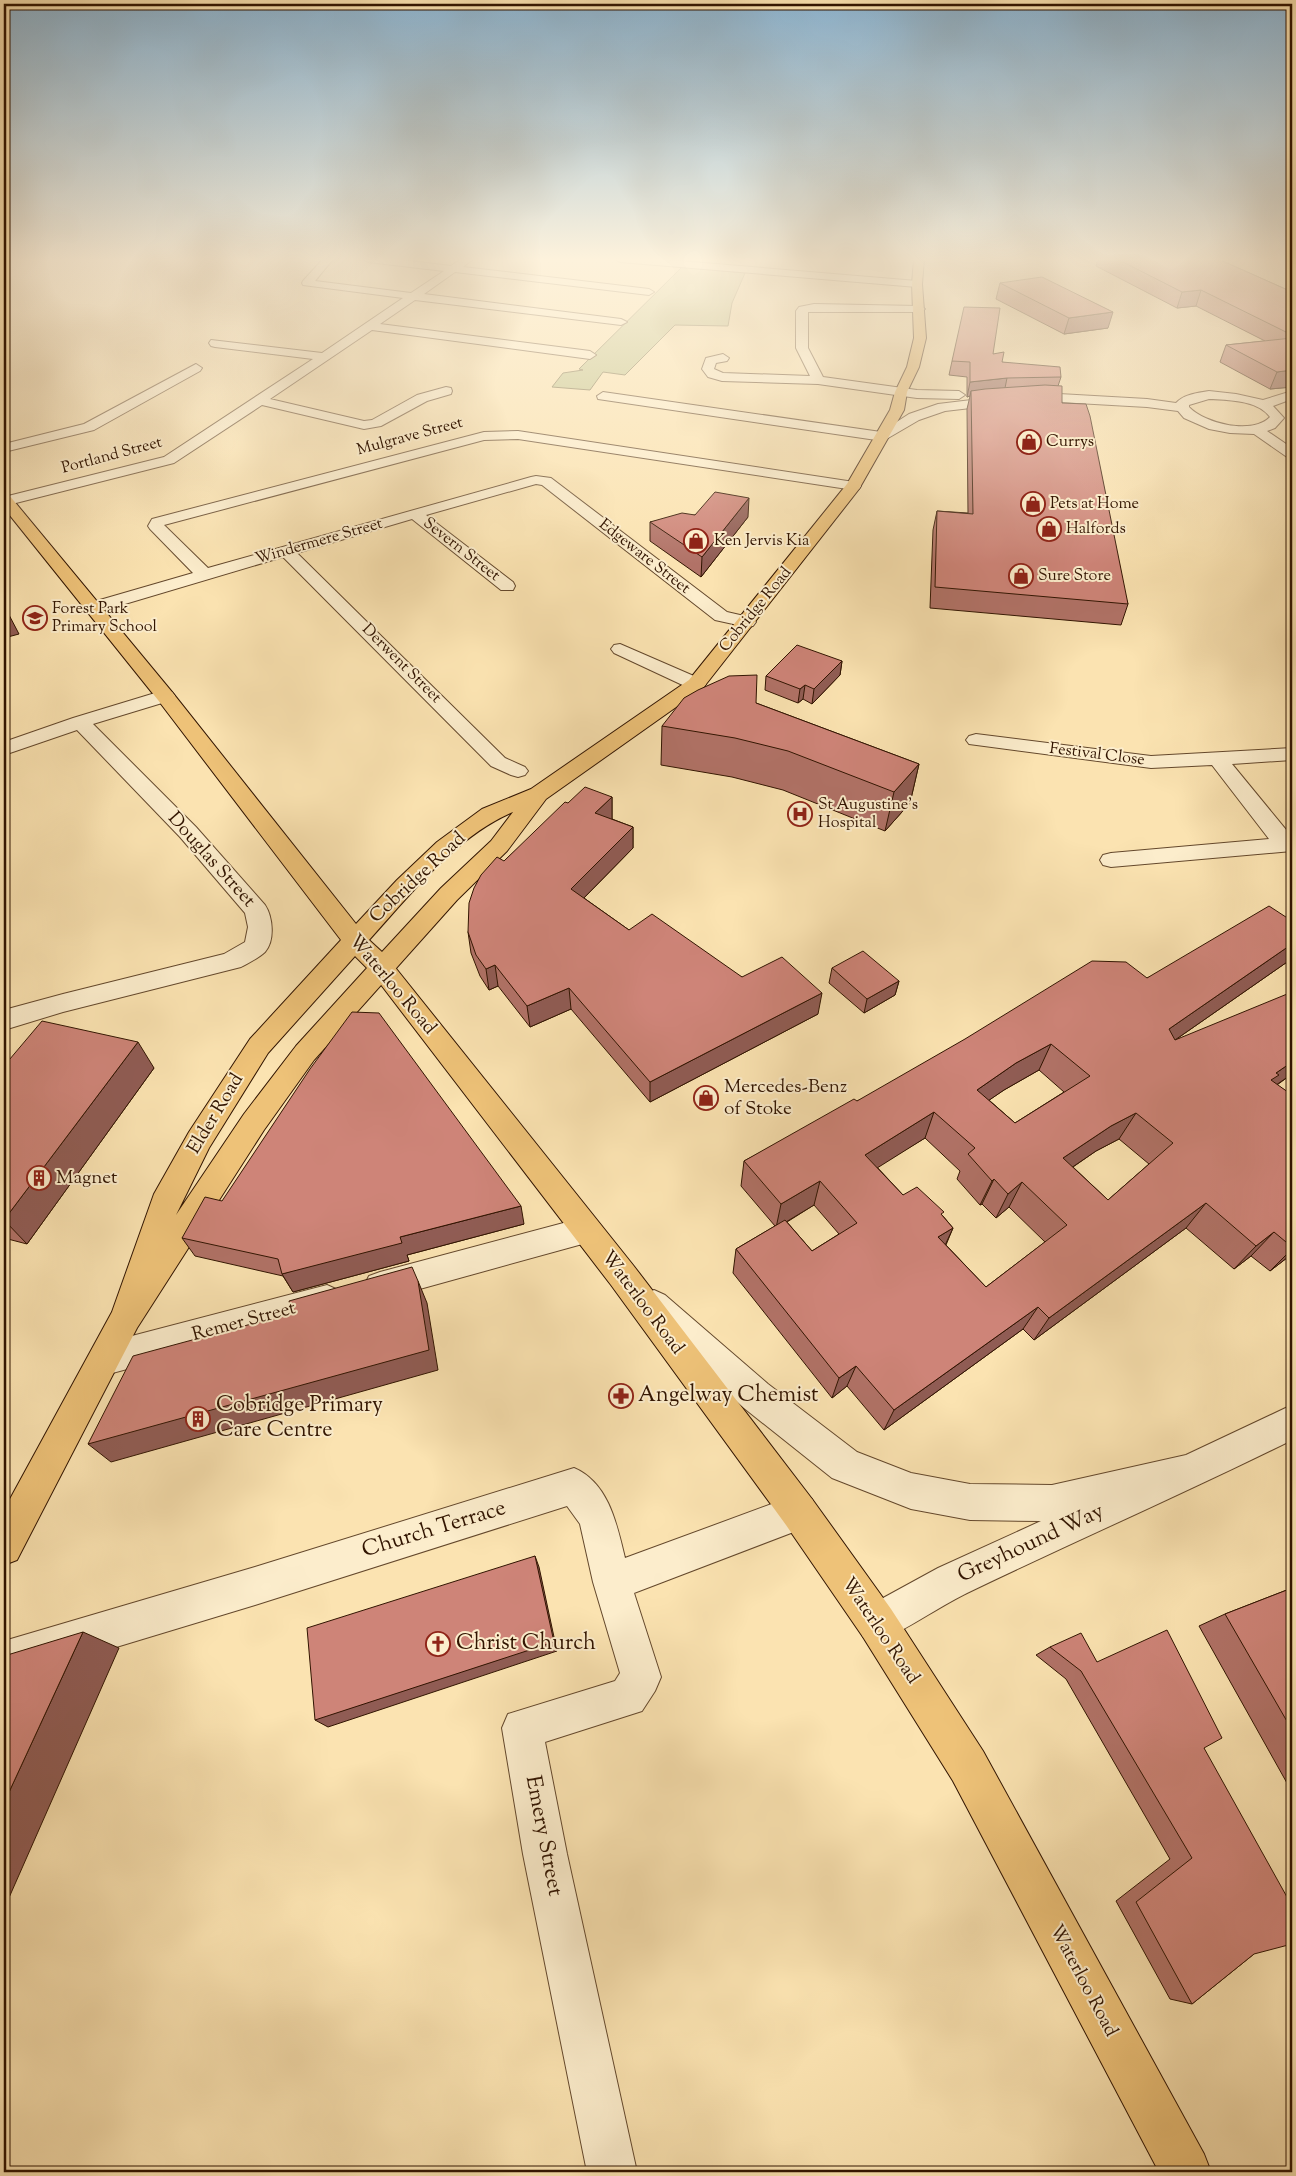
<svg xmlns="http://www.w3.org/2000/svg" width="1296" height="2176" viewBox="0 0 1296 2176" font-family="'Sorts Mill Goudy',serif">
	<rect width="100%" height="100%" fill="#fbe3b1"/>
	<filter id="stains"><feTurbulence type="fractalNoise" baseFrequency=".004" numOctaves="4"/><feColorMatrix values="0 0 0 0 .2 0 0 0 0 .09 0 0 0 0 .02 0 0 0 .5 -.17"/></filter>
	<radialGradient id="worn" r=".72"><stop offset=".6" stop-color="#630" stop-opacity="0"/><stop offset="1" stop-color="#630" stop-opacity=".3"/></radialGradient>
	<path fill="#c0c38a" stroke="#786c45" d="M 682,267 L 745,273 L 732,303 L 728,326 L 675,325 L 625,375 L 603,372 L 590,390 L 552,387 L 563,373 L 583,370 L 579,369 Z"/>
	<g fill="none" stroke-linecap="round" stroke-linejoin="round">
		<defs>
			<path id="street" d="M 323,259 L 333,259 L 315,281 L 411,293 L 444,271 L 368,262 L 363,259 L 393,259 L 451,266 L 461,259 L 473,259 L 463,267 L 649,289 L 654,292 L 649,295 L 455,272 L 424,294 L 621,319 L 627,322 L 621,325 L 415,300 L 380,324 L 590,351 L 596,355 L 590,359 L 372,330 L 270,399 L 364,421 L 372,420 L 417,395 L 446,387 L 451,388 L 452,391 L 451,394 L 427,401 L 381,426 L 364,429 L 262,405 L 174,463 L 4,506 L 4,497 L 164,457 L 313,359 L 215,347 L 211,346 L 209,343 L 211,340 L 322,353 L 403,298 L 303,285 L 302,283 L 303,281 Z
				M 615,259 L 656,259 L 917,281 L 922,284 L 917,287 L 620,262 Z
				M 814,304 L 919,306 L 925,309 L 919,312 L 808,312 L 808,348 L 823,377 L 917,390 L 959,391 L 965,395 L 959,399 L 917,398 L 818,384 L 722,381 L 708,377 L 702,369 L 706,358 L 723,354 L 729,358 L 727,361 L 716,363 L 714,369 L 723,373 L 810,376 L 796,348 L 796,311 L 799,307 Z
				M 196,364 L 202,368 L 200,371 L 94,430 L 4,452 L 4,444 L 84,424 Z
				M 1209,391 L 1236,394 L 1263,400 L 1292,391 L 1292,399 L 1273,406 L 1284,418 L 1275,428 L 1267,431 L 1292,448 L 1292,458 L 1287,457 L 1254,434 L 1230,433 L 1209,429 L 1184,418 L 1178,411 L 1147,407 L 1024,400 L 1018,396 L 1024,392 L 1147,399 L 1176,403 C 1184,394 1198,393 1209,391 ZM 1209,399 C 1228,400 1258,400 1270,417 C 1253,435 1205,424 1189,407 L 1189,405 Z
				M 603,392 L 881,432 L 909,414 L 938,404 L 1005,396 L 1012,400 L 1005,404 L 945,411 L 919,420 L 883,441 L 598,399 L 597,396 Z
				M 518,431 L 854,482 L 859,483 L 861,486 L 859,489 L 854,490 L 518,439 L 484,440 L 164,525 L 208,568 L 531,477 L 536,476 L 551,478 L 727,612 L 753,618 L 756,622 L 753,626 L 747,627 L 715,620 L 542,485 L 536,484 L 426,515 L 513,582 L 515,586 L 513,590 L 501,590 L 412,519 L 297,553 L 505,758 L 525,767 L 528,771 L 525,775 L 518,777 L 511,775 L 491,766 L 283,557 L 98,612 L 92,613 L 86,612 L 83,608 L 86,604 L 193,573 L 150,529 L 148,526 L 152,519 L 484,432 Z
				M 620,644 L 703,680 L 706,684 L 703,688 L 696,690 L 689,688 L 614,653 L 611,649 L 614,645 Z
				M 165,690 L 172,692 L 175,696 L 172,700 L 93,724 L 196,827 L 265,905 C 273,917 275,941 265,952 C 259,958 248,963 241,967 L 63,1012 L 4,1030 L 4,1010 L 63,994 L 224,954 L 245,942 L 248,927 L 245,913 L 180,837 L 77,730 L 4,755 L 4,742 L 73,718 Z
				M 976,734 L 1151,756 L 1292,748 L 1292,760 L 1232,764 L 1292,837 L 1292,851 L 1111,867 L 1103,865 L 1100,860 L 1103,855 L 1111,853 L 1269,839 L 1212,765 L 1151,768 L 969,744 L 966,740 L 969,736 Z
				M 586,1217 L 597,1221 L 601,1230 L 597,1239 L 586,1243 L 380,1300 L 369,1296 L 364,1286 L 369,1276 L 380,1272 Z
				M 327,1285 L 338,1290 L 343,1300 L 338,1310 L 327,1315 L 105,1375 L 93,1370 L 88,1359 L 93,1348 L 105,1343 Z
				M 654,1290 L 665,1295 L 768,1384 L 857,1452 L 911,1473 L 970,1484 L 1052,1485 L 1186,1455 L 1292,1405 L 1292,1440 C 1185,1493 1075,1541 967,1593 C 936,1608 909,1629 877,1642 L 863,1637 L 858,1623 L 863,1609 L 938,1568 L 1041,1521 L 970,1520 L 911,1509 L 832,1478 L 744,1408 L 643,1315 L 638,1305 L 643,1295 Z
				M 574,1468 C 609,1483 617,1525 625,1558 L 799,1494 L 812,1499 L 817,1512 L 812,1525 L 634,1593 L 661,1677 L 655,1691 L 642,1711 L 545,1742 L 567,1854 L 637,2172 L 587,2172 L 523,1854 L 502,1728 L 508,1714 L 615,1681 L 620,1673 L 593,1582 L 580,1524 L 567,1506 L 255,1605 L 4,1681 L 4,1641 L 255,1567 Z"/>
			<path id="primary" d="M 381,958 L 390,961 L 633,1265 L 812,1499 L 891,1609 L 983,1751 L 1204,2154 L 1211,2172 L 1159,2172 L 953,1781 L 863,1637 L 786,1525 L 611,1285 L 372,973 L 369,967 L 372,961 Z"/>
			<path id="highway" d="M 914,259 L 924,259 L 922,284 L 926,338 L 919,367 L 907,392 L 904,410 L 859,489 L 703,688 L 546,799 L 507,851 L 457,900 L 314,1060 L 264,1130 L 137,1328 L 17,1560 L 4,1565 L 4,1510 L 112,1312 L 154,1194 L 189,1132 L 250,1039 L 341,940 L 158,700 L 4,508 L 4,494 L 9,495 L 172,692 L 356,924 L 397,880 L 437,842 L 482,809 L 531,789 L 689,680 L 847,484 L 890,410 L 895,392 L 907,367 L 914,338 L 912,284 ZM 513,812 L 491,841 L 441,888 L 382,952 L 369,940 C 410,895 456,836 513,812 ZM 355,956 L 367,968 L 296,1046 L 244,1114 L 176,1215 L 209,1148 L 268,1053 Z"/>
		</defs>
		<use href="#street" stroke="#64482c" stroke-width="2"/>
		<use href="#primary" stroke="#311400" stroke-width="2"/>
		<use href="#highway" stroke="#311400" stroke-width="2"/>
		<use href="#street" fill="#fcedcc" fill-rule="evenodd"/>
		<use href="#primary" fill="#eec278" fill-rule="evenodd"/>
		<use href="#highway" fill="#eec278" fill-rule="evenodd"/>
	</g>
	<path fill="#b17267" stroke="#311400" fill-rule="evenodd" d="M 1098,259 L 1218,259 L 1292,292 L 1292,387 L 1270,389 L 1220,362 L 1226,345 L 1265,341 L 1196,306 L 1177,308 L 1096,266 Z
		M 1000,283 L 1108,328 L 1064,334 L 996,299 Z
		M 993,354 L 1002,362 L 1061,377 L 1058,386 L 1062,403 L 1128,604 L 1121,625 L 930,608 L 933,530 L 937,511 L 968,513 L 967,409 L 970,396 L 967,397 L 967,377 L 949,375 L 952,361 Z
		M 695,515 L 748,517 L 701,577 L 650,541 L 650,522 Z
		M 842,661 L 840,675 L 812,704 L 803,699 L 798,703 L 765,690 L 766,676 Z
		M 756,703 L 919,764 L 910,803 L 885,831 L 783,790 L 732,777 L 661,765 L 662,726 Z
		M 612,797 L 612,819 L 633,827 L 633,848 L 584,898 L 629,930 L 742,977 L 818,1014 L 650,1102 L 571,1009 L 530,1027 L 498,986 L 489,990 L 480,976 L 471,953 L 468,932 L 504,861 L 568,803 Z
		M 1292,921 L 1292,957 L 1290,960 L 1178,1038 L 1292,1074 L 1277,1085 L 1292,1095 L 1292,1254 L 1270,1271 L 1251,1256 L 1234,1269 L 1186,1228 L 1034,1340 L 1023,1329 L 884,1430 L 847,1386 L 832,1398 L 733,1273 L 736,1249 L 775,1226 L 741,1186 L 744,1161 L 857,1101 L 1147,978 ZM 1039,1070 L 1064,1092 L 1015,1123 L 989,1100 L 1004,1090 ZM 925,1138 L 960,1171 L 957,1179 L 980,1205 L 982,1204 L 996,1218 L 1009,1207 L 1045,1242 L 986,1287 L 946,1245 L 953,1228 L 943,1216 L 903,1195 L 877,1167 ZM 1119,1139 L 1149,1164 L 1108,1200 L 1073,1167 L 1096,1151 ZM 814,1205 L 839,1234 L 812,1251 L 787,1222 Z
		M 832,968 L 899,981 L 895,995 L 864,1013 L 829,983 Z
		M 4,1066 L 154,1068 L 27,1244 L 4,1238 Z
		M 222,1201 L 524,1224 L 407,1255 L 409,1261 L 293,1292 L 283,1276 L 195,1256 L 182,1238 Z
		M 1292,1588 L 1292,1792 L 1199,1626 L 1225,1614 Z
		M 1050,1647 L 1097,1662 L 1204,1748 L 1254,1954 L 1192,2004 L 1170,1999 L 1116,1901 L 1170,1859 L 1066,1679 L 1036,1655 Z"/>
	<path fill="#905c54" stroke="#311400" d="M 1201,290 L 1196,306 L 1177,308 L 1182,292 Z
		M 1113,312 L 1108,328 L 1064,334 L 1069,318 Z
		M 1292,370 L 1292,387 L 1270,389 L 1277,372 Z
		M 1007,378 L 1004,393 L 971,391 L 970,396 L 967,397 L 970,382 Z
		M 749,498 L 748,517 L 701,577 L 702,557 Z
		M 8,613 L 19,634 L 4,638 L 4,615 Z
		M 842,661 L 840,675 L 812,704 L 814,689 Z
		M 805,685 L 803,699 L 798,703 L 800,689 Z
		M 919,764 L 910,803 L 885,831 L 894,792 Z
		M 612,797 L 612,819 L 596,834 L 595,813 Z
		M 633,827 L 633,848 L 572,910 L 571,889 Z
		M 1292,944 L 1292,957 L 1290,960 L 1152,1056 L 1169,1029 Z
		M 495,965 L 498,986 L 489,990 L 486,969 Z
		M 899,981 L 895,995 L 864,1013 L 867,999 Z
		M 569,988 L 571,1009 L 530,1027 L 527,1006 Z
		M 822,993 L 818,1014 L 650,1102 L 650,1082 Z
		M 138,1042 L 154,1068 L 27,1244 L 4,1220 Z
		M 1051,1044 L 1039,1070 L 1004,1090 L 966,1116 L 977,1090 L 1016,1063 Z
		M 1292,1062 L 1292,1074 L 1263,1094 L 1251,1106 L 1276,1073 Z
		M 934,1112 L 925,1138 L 858,1180 L 865,1155 Z
		M 1136,1113 L 1119,1139 L 1096,1151 L 1049,1183 L 1063,1158 L 1111,1126 Z
		M 994,1179 L 982,1204 L 980,1205 L 992,1181 Z
		M 820,1181 L 814,1205 L 776,1228 L 781,1204 Z
		M 1022,1182 L 1009,1207 L 996,1218 L 1008,1194 Z
		M 1206,1203 L 1186,1228 L 1034,1340 L 1049,1318 Z
		M 521,1206 L 524,1224 L 407,1255 L 409,1261 L 293,1292 L 282,1274 L 400,1237 Z
		M 953,1228 L 942,1252 L 938,1237 Z
		M 1274,1232 L 1251,1256 L 1234,1269 L 1256,1246 Z
		M 1292,1249 L 1292,1254 L 1270,1271 Z
		M 418,1281 L 427,1303 L 438,1370 L 111,1462 L 88,1444 Z
		M 1038,1307 L 1023,1329 L 884,1430 L 894,1410 Z
		M 856,1366 L 847,1386 L 832,1398 L 839,1378 Z
		M 535,1556 L 539,1567 L 557,1651 L 328,1727 L 315,1720 Z
		M 83,1632 L 119,1648 L 4,1909 L 4,1803 Z"/>
	<path fill="#ce8478" stroke="#311400" fill-rule="evenodd" d="M 1117,259 L 1218,259 L 1292,292 L 1292,335 L 1201,290 L 1182,292 Z
		M 1042,277 L 1113,312 L 1069,318 L 1000,283 Z
		M 964,307 L 1000,308 L 993,354 L 1004,352 L 1002,362 L 1060,367 L 1061,377 L 1007,378 L 970,382 L 970,362 L 952,361 Z
		M 1292,338 L 1292,370 L 1277,372 L 1226,345 Z
		M 1045,385 L 1062,386 L 1062,403 L 1086,404 L 1090,416 L 1128,604 L 935,587 L 937,511 L 973,514 L 971,391 L 985,389 Z
		M 715,492 L 749,498 L 702,557 L 650,522 L 682,513 L 695,515 Z
		M 4,606 L 8,613 L 4,615 Z
		M 797,645 L 842,661 L 814,689 L 805,685 L 800,689 L 766,676 Z
		M 757,675 L 756,703 L 919,764 L 894,792 L 788,751 L 735,738 L 662,726 L 684,698 L 698,690 L 729,676 Z
		M 585,787 L 612,797 L 595,813 L 633,827 L 571,889 L 629,930 L 652,914 L 742,977 L 782,957 L 822,993 L 650,1082 L 569,988 L 527,1006 L 495,965 L 486,969 L 476,955 L 468,932 L 469,903 L 474,888 L 481,875 L 497,857 L 504,861 L 565,802 L 568,803 Z
		M 1269,906 L 1292,921 L 1292,944 L 1169,1029 L 1175,1040 L 1292,992 L 1292,1062 L 1276,1073 L 1279,1075 L 1271,1080 L 1292,1095 L 1292,1247 L 1274,1232 L 1256,1246 L 1206,1203 L 1049,1318 L 1038,1307 L 894,1410 L 856,1366 L 839,1378 L 736,1249 L 785,1220 L 812,1251 L 857,1223 L 820,1181 L 781,1204 L 744,1161 L 854,1099 L 857,1101 L 965,1039 L 1092,961 L 1126,962 L 1147,978 ZM 1051,1044 L 1090,1076 L 1015,1123 L 977,1090 L 1016,1063 ZM 934,1112 L 975,1148 L 968,1154 L 992,1181 L 994,1179 L 1008,1194 L 1022,1182 L 1067,1225 L 986,1287 L 938,1237 L 953,1228 L 941,1214 L 944,1212 L 917,1187 L 903,1195 L 865,1155 ZM 1136,1113 L 1173,1143 L 1108,1200 L 1063,1158 L 1111,1126 Z
		M 863,951 L 899,981 L 867,999 L 832,968 Z
		M 352,1012 L 379,1013 L 521,1206 L 400,1237 L 402,1243 L 282,1274 L 278,1259 L 182,1238 L 205,1197 L 222,1201 L 310,1069 Z
		M 42,1021 L 138,1042 L 4,1220 L 4,1066 Z
		M 412,1267 L 418,1281 L 429,1350 L 88,1444 L 133,1356 L 292,1313 L 289,1301 Z
		M 535,1556 L 554,1642 L 315,1720 L 307,1628 Z
		M 1292,1588 L 1292,1730 L 1225,1614 Z
		M 1167,1630 L 1222,1738 L 1204,1748 L 1292,1906 L 1292,1944 L 1254,1954 L 1192,2004 L 1136,1902 L 1192,1858 L 1081,1671 L 1050,1647 L 1081,1633 L 1097,1662 Z
		M 83,1632 L 4,1803 L 4,1656 Z"/>
	<linearGradient id="sky" x2="0" y2="1"><stop stop-color="#8db7d5"/><stop offset="0.46" stop-color="#fdf2dc"/><stop offset="1" stop-color="#fdf2dc" stop-opacity="0"/></linearGradient>
	<rect width="1296" height="564" fill="url(#sky)"/>
	<defs>
		<symbol id="shop-ring" viewBox="-11 -11 22 22"><circle r="9.5" fill="#fcedcc" stroke="#8f2418" stroke-width="1.5"/><path d="M-5-2.5h2.3a2.7 3.5 0 0 1 5.4 0H5L5.5 6h-11ZM-1.5-2.5h3a1.5 2.3 0 0 0-3 0Z" fill="#8f2418"/></symbol>
		<symbol id="school-ring" viewBox="-11 -11 22 22"><circle r="9.5" fill="#fcedcc" stroke="#8f2418" stroke-width="1.5"/><path d="M0-5L7-2L0 1L-7-2ZM-4 1L0 2.5L4 1V4Q0 6-4 4Z" fill="#8f2418"/></symbol>
		<symbol id="hospital-ring" viewBox="-11 -11 22 22"><circle r="9.5" fill="#fcedcc" stroke="#8f2418" stroke-width="1.5"/><path d="M-5-5h3v3.5h4V-5h3V5h-3V1.5h-4V5h-3Z" fill="#8f2418"/></symbol>
		<symbol id="building-ring" viewBox="-11 -11 22 22"><circle r="9.5" fill="#fcedcc" stroke="#8f2418" stroke-width="1.5"/><path d="M-4-6H4V6H1V3H-1V6H-4ZM-2.5-4.3h1.7v1.8h-1.7ZM.8-4.3h1.7v1.8H.8ZM-2.5-1h1.7V.8h-1.7ZM.8-1h1.7V.8H.8Z" fill="#8f2418"/></symbol>
		<symbol id="pharmacy-ring" viewBox="-11 -11 22 22"><circle r="9.5" fill="#fcedcc" stroke="#8f2418" stroke-width="1.5"/><path d="M-2-6h4v4h4v4h-4v4h-4v-4h-4v-4h4Z" fill="#8f2418"/></symbol>
		<symbol id="church-ring" viewBox="-11 -11 22 22"><circle r="9.5" fill="#fcedcc" stroke="#8f2418" stroke-width="1.5"/><path d="M-1.2-6h2.4v3.5h3.3v2.4h-3.3V6h-2.4V-.1h-3.3v-2.4h3.3Z" fill="#8f2418"/></symbol>
	</defs>
	<g fill-rule="evenodd">
		<use href="#shop-ring" x="1015" y="428" width="28" height="28"/>
		<use href="#shop-ring" x="1019" y="490" width="28" height="28"/>
		<use href="#shop-ring" x="1035" y="515" width="28" height="28"/>
		<use href="#shop-ring" x="682" y="527" width="28" height="28"/>
		<use href="#shop-ring" x="1007" y="562" width="28" height="28"/>
		<use href="#school-ring" x="21" y="604" width="28" height="28"/>
		<use href="#hospital-ring" x="786" y="800" width="28" height="28"/>
		<use href="#shop-ring" x="692" y="1084" width="28" height="28"/>
		<use href="#building-ring" x="25" y="1164" width="28" height="28"/>
		<use href="#pharmacy-ring" x="607" y="1382" width="28" height="28"/>
		<use href="#building-ring" x="184" y="1405" width="28" height="28"/>
		<use href="#church-ring" x="424" y="1630" width="28" height="28"/>
	</g>
	<g text-anchor="middle" dominant-baseline="central" stroke-width="4" stroke-linejoin="round" paint-order="stroke">
		<g font-size="16" fill="#311400" stroke="#fcedcc">
			<text transform="translate(410 437) rotate(-15)">Mulgrave Street</text>
			<text transform="translate(112 456) rotate(-15)">Portland Street</text>
			<text transform="translate(319 542) rotate(-16)">Windermere Street</text>
			<text transform="translate(461 550) rotate(38)">Severn Street</text>
			<text transform="translate(644 557) rotate(38)">Edgeware Street</text>
			<text transform="translate(756 610) rotate(-51)">Cobridge Road</text>
			<text transform="translate(401 664) rotate(45)">Derwent Street</text>
			<text transform="translate(1097 755) rotate(7)">Festival Close</text>
		</g>
		<g font-size="16" fill="#311400" stroke="#fcedcc" text-anchor="start">
			<text x="1046" y="442">Currys</text>
			<text x="1050" y="504">Pets at Home</text>
			<text x="1066" y="529">Halfords</text>
			<text x="714" y="541">Ken Jervis Kia</text>
			<text x="1038" y="576">Sure Store</text>
			<text x="52" y="609">Forest Park<tspan x="52" dy="18">Primary School</tspan></text>
			<text x="818" y="805">St Augustine's<tspan x="818" dy="18">Hospital</tspan></text>
		</g>
		<g font-size="19" fill="#311400" stroke="#fcedcc">
			<text transform="translate(211 860) rotate(48)">Douglas Street</text>
			<text transform="translate(418 878) rotate(-43)">Cobridge Road</text>
			<text transform="translate(392 985) rotate(50)">Waterloo Road</text>
			<text transform="translate(216 1114) rotate(-59)">Elder Road</text>
			<text transform="translate(642 1303) rotate(53)">Waterloo Road</text>
			<text transform="translate(244 1322) rotate(-15)">Remer Street</text>
			<text transform="translate(880 1631) rotate(56)">Waterloo Road</text>
			<text transform="translate(1083 1981) rotate(62)">Waterloo Road</text>
		</g>
		<g font-size="19" fill="#311400" stroke="#fcedcc" text-anchor="start">
			<text x="724" y="1087">Mercedes-Benz<tspan x="724" dy="22">of Stoke</tspan></text>
			<text x="56" y="1178">Magnet</text>
		</g>
		<g font-size="22" fill="#311400" stroke="#fcedcc" text-anchor="start">
			<text x="638" y="1396">Angelway Chemist</text>
			<text x="216" y="1406">Cobridge Primary<tspan x="216" dy="25">Care Centre</tspan></text>
			<text x="456" y="1644">Christ Church</text>
		</g>
		<g font-size="22" fill="#311400" stroke="#fcedcc">
			<text transform="translate(434 1530) rotate(-17)">Church Terrace</text>
			<text transform="translate(1031 1544) rotate(-25)">Greyhound Way</text>
			<text transform="translate(543 1836) rotate(79)">Emery Street</text>
		</g>
	</g>
	<rect width="1296" height="2176" fill="none" stroke="#fbe3b1" stroke-width="20"/>
	<rect x="5" y="5" width="1286" height="2166" fill="none" stroke="#311400" stroke-width="2.5"/>
	<rect x="10" y="10" width="1276" height="2156" fill="none" stroke="#311400"/>
	<rect width="100%" height="100%" filter="url(#stains)"/>
	<rect width="100%" height="100%" fill="url(#worn)"/>
</svg>
